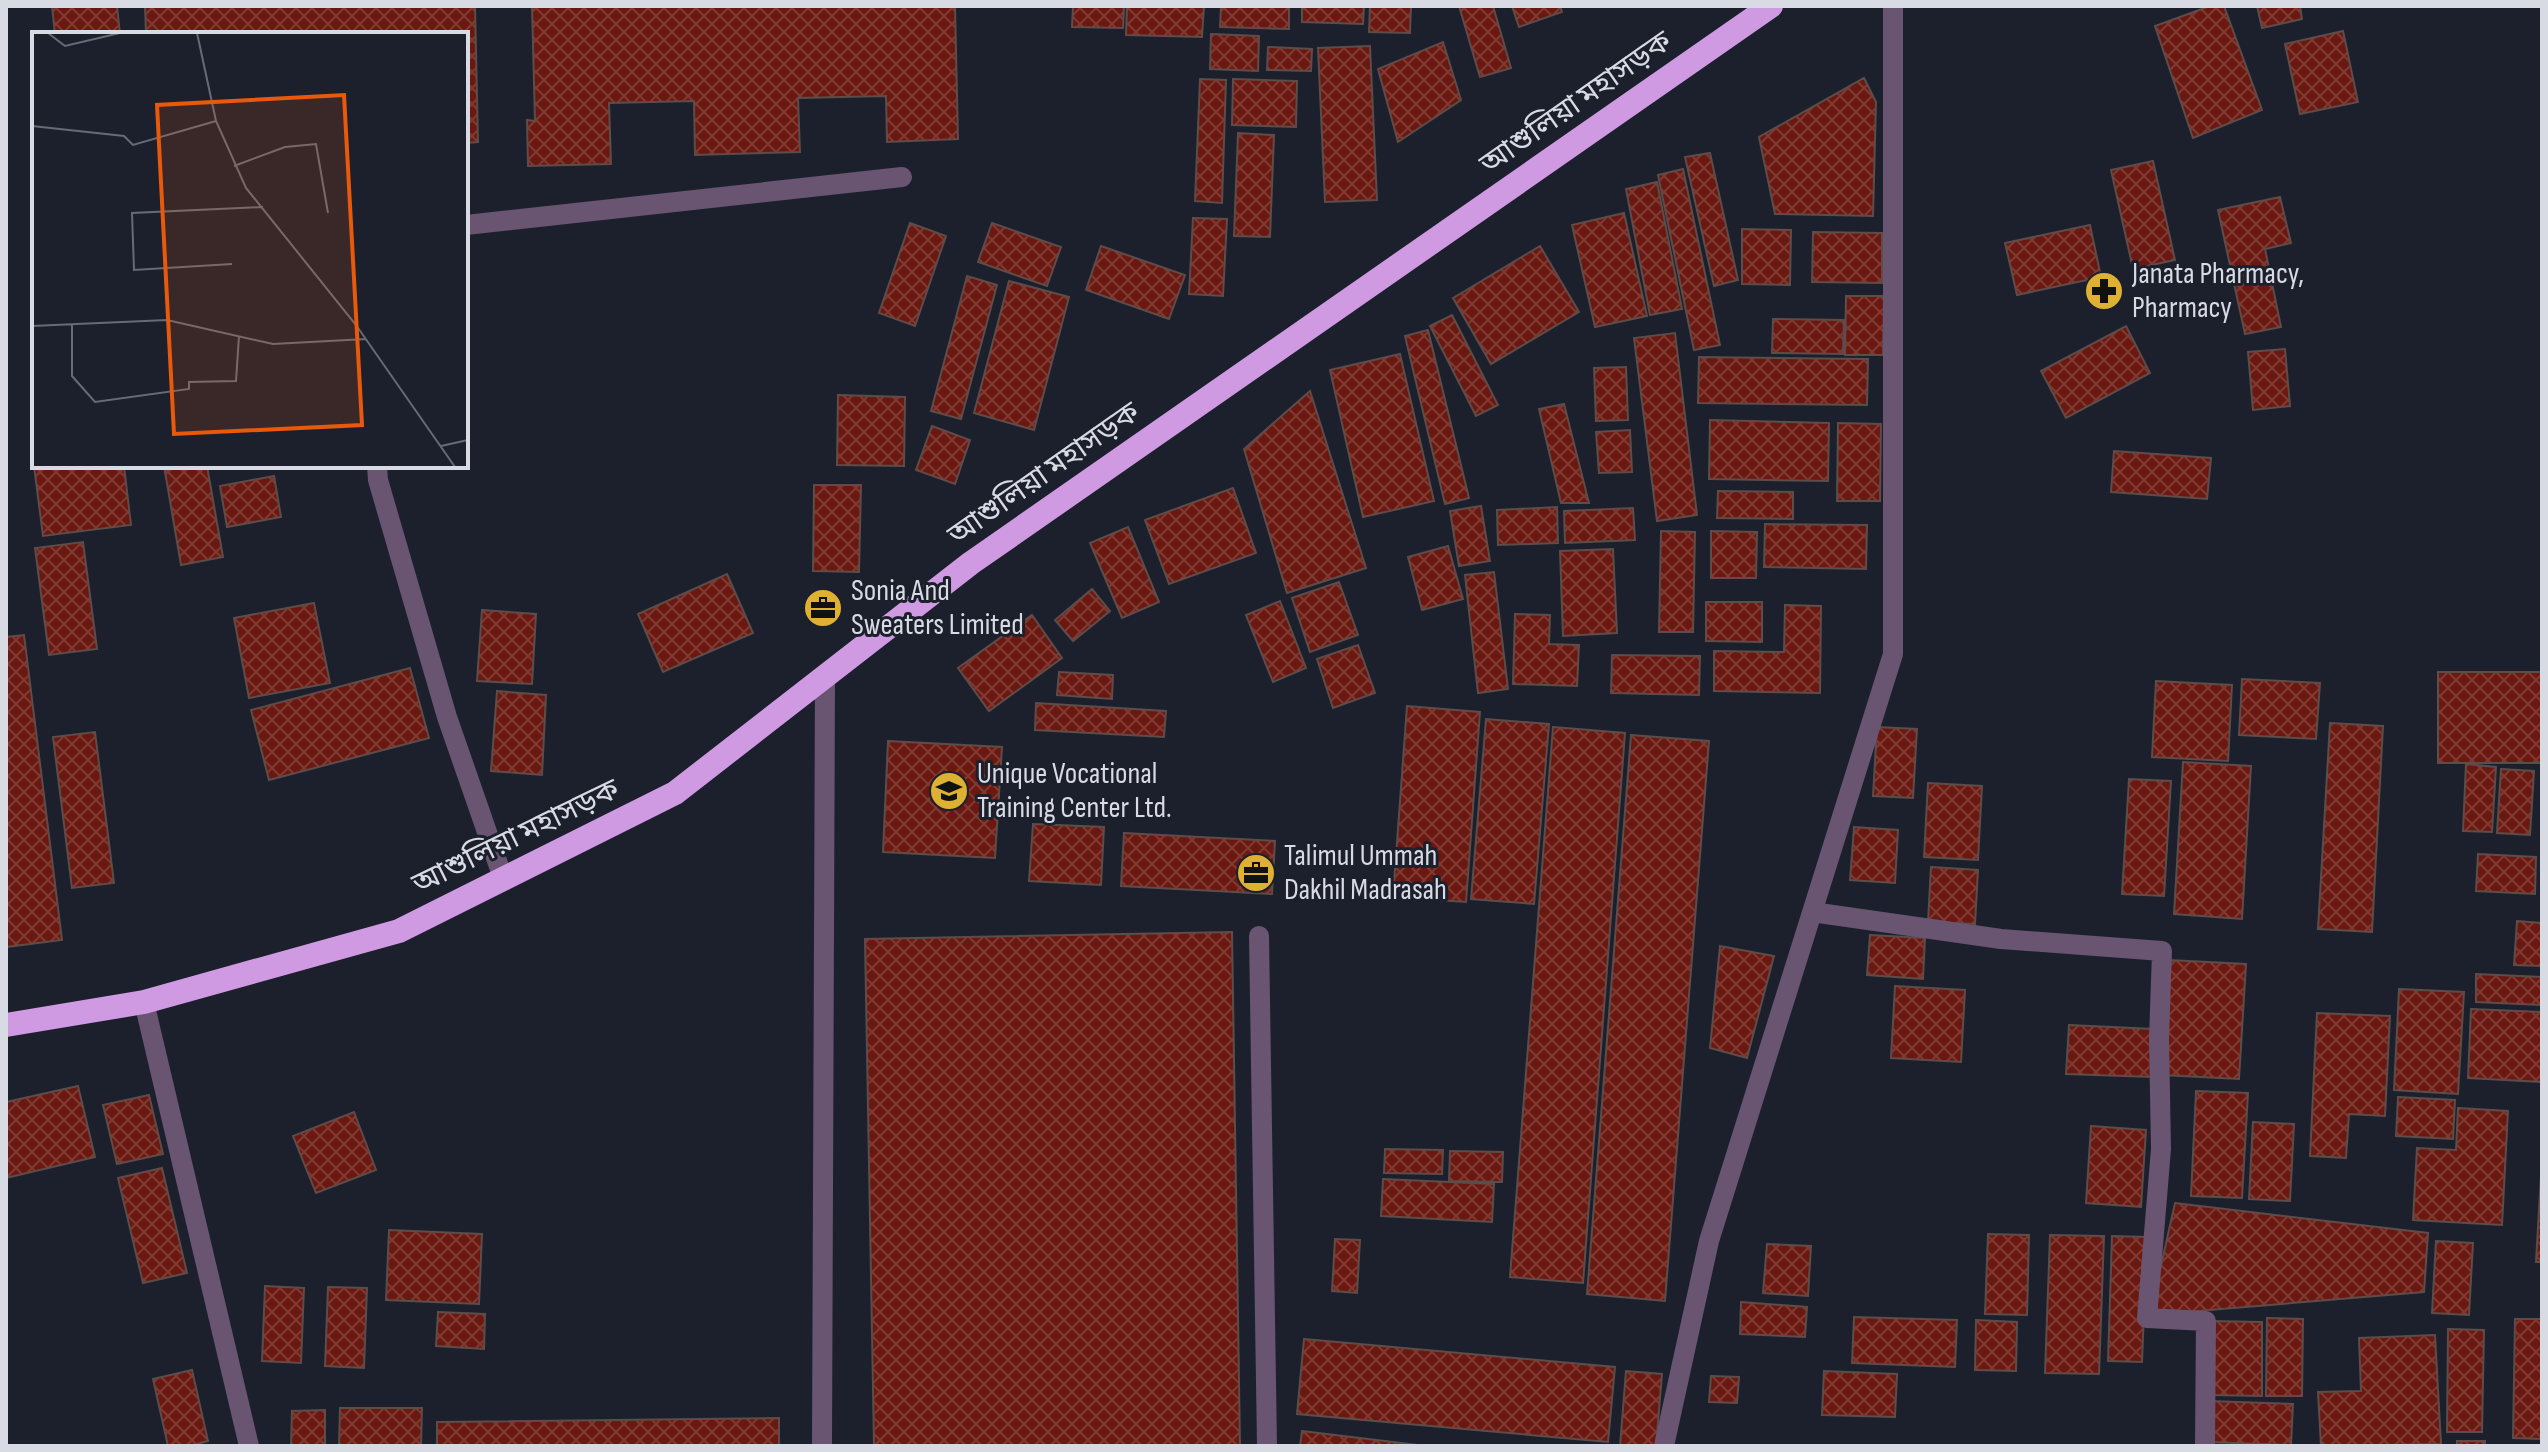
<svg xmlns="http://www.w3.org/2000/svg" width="2548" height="1452" viewBox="0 0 2548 1452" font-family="'Sofia Sans Condensed','Noto Sans Bengali',sans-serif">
	<defs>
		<pattern id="building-cross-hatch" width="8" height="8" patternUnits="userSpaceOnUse" patternTransform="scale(2)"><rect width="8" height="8" fill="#6b1910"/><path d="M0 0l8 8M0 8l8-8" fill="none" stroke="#7f3a33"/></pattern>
	</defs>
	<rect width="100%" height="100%" fill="#1b202c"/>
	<path fill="url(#building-cross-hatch)" stroke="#5d4c49" stroke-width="2" d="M 52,6 L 117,6 L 120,34 L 55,34 Z
		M 145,6 L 475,6 L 478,142 L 466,143 L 466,34 L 146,34 Z
		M 532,6 L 955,6 L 958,139 L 887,142 L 886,96 L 798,98 L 800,152 L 695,155 L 694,101 L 609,103 L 611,164 L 528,166 L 527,120 L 535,121 Z
		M 1073,6 L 1124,6 L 1123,28 L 1072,27 Z
		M 1127,6 L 1204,6 L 1202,37 L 1126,35 Z
		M 1221,6 L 1289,6 L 1289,29 L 1220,27 Z
		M 1302,6 L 1364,6 L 1363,24 L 1302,22 Z
		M 1370,6 L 1411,6 L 1410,33 L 1369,32 Z
		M 1459,6 L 1493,6 L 1511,68 L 1480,77 Z
		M 1512,6 L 1560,6 L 1562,12 L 1519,27 Z
		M 2210,6 L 2224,6 L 2262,110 L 2193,138 L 2155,26 Z
		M 2257,6 L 2300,6 L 2302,19 L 2262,28 Z
		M 2343,31 L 2358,102 L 2300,114 L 2285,44 Z
		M 1211,34 L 1259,36 L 1258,71 L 1210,69 Z
		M 1443,42 L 1461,100 L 1398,142 L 1378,69 Z
		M 1370,46 L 1377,200 L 1325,202 L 1318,48 Z
		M 1268,47 L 1312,49 L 1311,71 L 1267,70 Z
		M 1864,78 L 1876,102 L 1873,216 L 1775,214 L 1759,137 Z
		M 1200,79 L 1226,80 L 1222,203 L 1195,201 Z
		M 1233,79 L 1297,81 L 1296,127 L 1232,125 Z
		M 1238,133 L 1274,135 L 1270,237 L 1234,236 Z
		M 1710,153 L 1738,280 L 1714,286 L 1685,157 Z
		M 2153,161 L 2175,260 L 2133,269 L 2111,170 Z
		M 1683,169 L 1720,345 L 1694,350 L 1658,175 Z
		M 1657,182 L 1682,309 L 1650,315 L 1626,189 Z
		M 2280,197 L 2291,243 L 2265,249 L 2281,327 L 2245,334 L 2218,210 Z
		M 1624,213 L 1647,316 L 1595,327 L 1572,225 Z
		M 1193,218 L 1227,219 L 1223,296 L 1189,294 Z
		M 910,223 L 946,236 L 915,326 L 879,313 Z
		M 992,223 L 1061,247 L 1047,286 L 978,262 Z
		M 2090,225 L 2101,277 L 2017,295 L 2005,243 Z
		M 1742,229 L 1791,230 L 1790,285 L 1742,284 Z
		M 1813,232 L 1882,233 L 1882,283 L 1812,282 Z
		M 1101,246 L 1185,275 L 1169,319 L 1086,290 Z
		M 1540,246 L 1579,312 L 1491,364 L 1453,298 Z
		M 967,276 L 997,285 L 961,419 L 931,411 Z
		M 1009,281 L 1069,297 L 1034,430 L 974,413 Z
		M 1846,296 L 1884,296 L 1883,355 L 1845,355 Z
		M 1452,315 L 1498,405 L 1476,416 L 1430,326 Z
		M 1773,319 L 1844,320 L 1843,354 L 1772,353 Z
		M 2126,326 L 2150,373 L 2066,418 L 2041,371 Z
		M 1428,330 L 1469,498 L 1445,504 L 1405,336 Z
		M 1675,333 L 1697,515 L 1657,521 L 1634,338 Z
		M 2285,349 L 2290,406 L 2253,410 L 2248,352 Z
		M 1400,354 L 1434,501 L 1363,517 L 1330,370 Z
		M 1699,357 L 1868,359 L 1867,405 L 1698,403 Z
		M 1626,367 L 1628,420 L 1596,421 L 1594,368 Z
		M 1310,391 L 1366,568 L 1287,593 L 1244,449 Z
		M 838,395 L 905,397 L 904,466 L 837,465 Z
		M 1564,404 L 1589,503 L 1561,503 L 1539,409 Z
		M 1710,420 L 1829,423 L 1828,481 L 1709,479 Z
		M 1838,423 L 1881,424 L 1880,501 L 1837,501 Z
		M 932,426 L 970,440 L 955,484 L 916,470 Z
		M 1630,430 L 1632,472 L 1599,473 L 1596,432 Z
		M 2114,451 L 2211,458 L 2207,499 L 2111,492 Z
		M 34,466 L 124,466 L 131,525 L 43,536 Z
		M 164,466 L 207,466 L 223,557 L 181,565 Z
		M 274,476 L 281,517 L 227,527 L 220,486 Z
		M 814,485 L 861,485 L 859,572 L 813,571 Z
		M 1233,488 L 1256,553 L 1169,584 L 1145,520 Z
		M 1718,491 L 1793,492 L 1793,519 L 1717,518 Z
		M 1481,506 L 1490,561 L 1459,566 L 1450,511 Z
		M 1557,507 L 1558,543 L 1498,545 L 1497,510 Z
		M 1633,508 L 1635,540 L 1565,543 L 1564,511 Z
		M 1765,524 L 1867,525 L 1866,569 L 1764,567 Z
		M 1128,527 L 1159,602 L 1122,618 L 1090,543 Z
		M 1661,531 L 1695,532 L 1693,632 L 1659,632 Z
		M 1711,531 L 1757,532 L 1756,578 L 1711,578 Z
		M 83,542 L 97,649 L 49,655 L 35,548 Z
		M 1448,546 L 1463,599 L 1422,610 L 1408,557 Z
		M 1613,549 L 1617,633 L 1563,636 L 1560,551 Z
		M 1494,572 L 1508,689 L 1478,693 L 1465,575 Z
		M 727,574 L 753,633 L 663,672 L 638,614 Z
		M 1339,582 L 1358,635 L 1310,652 L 1292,598 Z
		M 1092,589 L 1110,611 L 1073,641 L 1055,620 Z
		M 1280,601 L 1306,668 L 1273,682 L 1246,615 Z
		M 1706,602 L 1762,602 L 1762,642 L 1706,641 Z
		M 314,603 L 330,683 L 249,698 L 234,618 Z
		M 1785,605 L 1821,606 L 1820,693 L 1714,691 L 1714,651 L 1784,652 Z
		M 482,610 L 536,614 L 532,684 L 477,681 Z
		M 1515,614 L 1550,615 L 1549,644 L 1579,645 L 1577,686 L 1513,684 Z
		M 1032,615 L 1062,658 L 989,711 L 958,668 Z
		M 24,635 L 62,940 L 6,947 L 6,637 Z
		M 1358,645 L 1375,693 L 1333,708 L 1317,659 Z
		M 1612,655 L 1700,656 L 1699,695 L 1611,693 Z
		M 410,668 L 429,738 L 269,780 L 251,710 Z
		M 1059,672 L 1113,675 L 1112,699 L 1057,695 Z
		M 2438,672 L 2542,672 L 2542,763 L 2438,763 Z
		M 2242,679 L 2320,683 L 2316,739 L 2239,735 Z
		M 2156,681 L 2232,685 L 2228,761 L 2152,757 Z
		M 497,691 L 546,695 L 542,775 L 491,771 Z
		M 1036,703 L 1166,711 L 1164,737 L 1035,730 Z
		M 1407,706 L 1480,712 L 1466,902 L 1393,897 Z
		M 1486,719 L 1549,724 L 1534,904 L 1471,899 Z
		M 2330,723 L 2383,726 L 2372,932 L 2318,929 Z
		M 1553,727 L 1625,733 L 1583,1283 L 1510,1277 Z
		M 1877,727 L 1917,729 L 1913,798 L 1873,796 Z
		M 95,732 L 114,883 L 72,888 L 53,737 Z
		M 1631,735 L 1709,741 L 1665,1301 L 1587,1294 Z
		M 888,741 L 1002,747 L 995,858 L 883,852 Z
		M 2183,762 L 2251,766 L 2242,919 L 2174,914 Z
		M 2466,764 L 2496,767 L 2492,832 L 2463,831 Z
		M 2501,769 L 2534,771 L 2530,835 L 2497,833 Z
		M 2129,779 L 2171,781 L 2164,896 L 2122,894 Z
		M 1928,783 L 1982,786 L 1978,860 L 1924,857 Z
		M 1033,824 L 1104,827 L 1101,885 L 1029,881 Z
		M 1854,827 L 1898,830 L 1895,883 L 1850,880 Z
		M 1124,833 L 1275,841 L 1272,894 L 1121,886 Z
		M 2478,854 L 2536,857 L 2535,894 L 2476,891 Z
		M 1931,867 L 1978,870 L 1975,924 L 1928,922 Z
		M 2517,921 L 2542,923 L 2542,966 L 2514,965 Z
		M 1232,932 L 1240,1446 L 874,1446 L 865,939 Z
		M 1870,935 L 1925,938 L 1923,979 L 1867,975 Z
		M 1720,946 L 1774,956 L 1747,1058 L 1710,1048 Z
		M 2169,960 L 2246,964 L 2239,1079 L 2162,1075 Z
		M 2476,974 L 2542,977 L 2542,1005 L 2476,1002 Z
		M 1895,986 L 1965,990 L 1961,1062 L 1891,1058 Z
		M 2399,989 L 2464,992 L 2458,1094 L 2394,1090 Z
		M 2471,1009 L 2542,1012 L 2542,1082 L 2468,1078 Z
		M 2317,1013 L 2390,1016 L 2385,1116 L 2349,1114 L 2346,1158 L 2310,1156 Z
		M 2069,1025 L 2154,1029 L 2152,1077 L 2066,1074 Z
		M 78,1086 L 95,1157 L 6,1178 L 6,1102 Z
		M 2196,1091 L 2248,1093 L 2242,1198 L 2191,1196 Z
		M 149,1095 L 163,1154 L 117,1164 L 103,1105 Z
		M 2398,1097 L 2455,1100 L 2453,1139 L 2396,1136 Z
		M 2458,1108 L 2508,1111 L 2502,1225 L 2413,1220 L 2417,1148 L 2456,1150 Z
		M 354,1112 L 376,1170 L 316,1193 L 293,1136 Z
		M 2253,1122 L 2294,1124 L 2290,1201 L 2249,1199 Z
		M 2091,1126 L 2146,1130 L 2141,1207 L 2086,1203 Z
		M 1385,1149 L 1443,1150 L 1442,1174 L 1384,1173 Z
		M 1450,1151 L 1503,1152 L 1502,1182 L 1449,1181 Z
		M 2542,1158 L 2542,1262 L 2536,1262 Z
		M 162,1168 L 187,1273 L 143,1283 L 118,1178 Z
		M 1383,1179 L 1494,1184 L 1492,1222 L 1381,1216 Z
		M 2175,1203 L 2428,1233 L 2424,1292 L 2150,1315 Z
		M 389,1230 L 482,1234 L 479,1304 L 386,1300 Z
		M 1988,1234 L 2029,1235 L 2027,1315 L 1985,1314 Z
		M 2050,1235 L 2104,1236 L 2099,1374 L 2045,1373 Z
		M 2112,1236 L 2147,1237 L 2142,1362 L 2108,1361 Z
		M 1335,1239 L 1360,1240 L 1357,1293 L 1332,1291 Z
		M 2436,1241 L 2473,1243 L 2469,1315 L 2432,1313 Z
		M 1767,1244 L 1811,1246 L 1808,1296 L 1763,1293 Z
		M 265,1286 L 304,1288 L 301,1363 L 262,1361 Z
		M 328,1287 L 367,1288 L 364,1368 L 325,1366 Z
		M 1741,1302 L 1807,1307 L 1805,1337 L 1740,1334 Z
		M 438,1312 L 485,1314 L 484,1349 L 436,1346 Z
		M 1854,1317 L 1957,1320 L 1955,1367 L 1852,1363 Z
		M 2267,1318 L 2303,1319 L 2302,1396 L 2266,1396 Z
		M 2515,1319 L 2542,1319 L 2542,1439 L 2513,1438 Z
		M 1976,1320 L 2017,1322 L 2016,1371 L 1975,1370 Z
		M 2210,1321 L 2262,1322 L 2262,1396 L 2209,1395 Z
		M 2448,1329 L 2484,1330 L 2482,1432 L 2447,1432 Z
		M 2435,1335 L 2441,1444 L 2321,1446 L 2318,1392 L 2361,1391 L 2359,1338 Z
		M 1304,1339 L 1615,1367 L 1608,1442 L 1297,1414 Z
		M 192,1370 L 208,1441 L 189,1446 L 168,1446 L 153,1379 Z
		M 1626,1371 L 1662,1374 L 1656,1446 L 1620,1446 Z
		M 1824,1371 L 1897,1374 L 1895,1417 L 1822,1415 Z
		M 1711,1376 L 1739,1377 L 1737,1403 L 1709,1402 Z
		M 2209,1401 L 2293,1404 L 2291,1445 L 2208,1442 Z
		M 340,1408 L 422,1408 L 421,1446 L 339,1446 Z
		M 325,1410 L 325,1446 L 291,1446 L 292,1411 Z
		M 779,1418 L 779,1446 L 437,1446 L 437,1422 Z
		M 1302,1431 L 1426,1446 L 1300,1446 Z
		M 2457,1441 L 2485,1441 L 2485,1446 L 2457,1446 Z"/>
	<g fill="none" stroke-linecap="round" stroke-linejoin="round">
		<path stroke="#695471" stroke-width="20" d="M 466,225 L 902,177
			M 377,466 L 378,480 L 447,717 L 503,878
			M 1812,912 L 2001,939 L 2162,951 L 2159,1039 L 2161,1149 L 2147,1318 L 2206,1321 L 2205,1446
			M 1259,936 L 1267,1446
			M 144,1002 L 249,1446
			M 822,1446 L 825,676
			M 1664,1446 L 1709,1241 L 1893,654 L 1893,6"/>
		<path stroke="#d09ae3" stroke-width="24" d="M 6,1025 L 144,1002 L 399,931 L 675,793 L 971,563 L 1771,6"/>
	</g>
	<defs>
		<symbol id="pharmacy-disc" viewBox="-11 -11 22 22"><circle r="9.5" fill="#deb133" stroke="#1b202c"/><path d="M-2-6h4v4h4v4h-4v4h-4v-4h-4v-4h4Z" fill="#111"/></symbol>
		<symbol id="office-disc" viewBox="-11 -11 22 22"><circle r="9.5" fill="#deb133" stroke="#1b202c"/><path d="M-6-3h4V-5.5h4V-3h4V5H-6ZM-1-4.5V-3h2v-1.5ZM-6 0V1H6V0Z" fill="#111"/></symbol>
		<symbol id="school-disc" viewBox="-11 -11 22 22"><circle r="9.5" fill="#deb133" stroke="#1b202c"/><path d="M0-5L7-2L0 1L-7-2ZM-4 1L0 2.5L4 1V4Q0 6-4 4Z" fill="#111"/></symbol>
	</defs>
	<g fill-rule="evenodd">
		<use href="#pharmacy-disc" x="2082" y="269" width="44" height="44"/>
		<use href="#office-disc" x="801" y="586" width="44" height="44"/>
		<use href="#school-disc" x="927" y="769" width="44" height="44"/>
		<use href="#office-disc" x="1234" y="851" width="44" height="44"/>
	</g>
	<g text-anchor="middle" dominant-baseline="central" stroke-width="6" stroke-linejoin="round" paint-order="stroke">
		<g font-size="30" fill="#d8dbe4" stroke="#1b202c">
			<text transform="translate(1576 103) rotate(-35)">আশুলিয়া মহাসড়ক</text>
			<text transform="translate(1044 474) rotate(-35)">আশুলিয়া মহাসড়ক</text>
			<text transform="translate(516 837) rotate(-26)">আশুলিয়া মহাসড়ক</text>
		</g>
		<g font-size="30" fill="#d8dbe4" stroke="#1b202c" text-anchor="start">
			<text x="2132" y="274">Janata Pharmacy,<tspan x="2132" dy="34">Pharmacy</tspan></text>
			<text x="851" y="591">Sonia And<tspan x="851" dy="34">Sweaters Limited</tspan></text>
			<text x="977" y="774">Unique Vocational<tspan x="977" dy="34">Training Center Ltd.</tspan></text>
			<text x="1284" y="856">Talimul Ummah<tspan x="1284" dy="34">Dakhil Madrasah</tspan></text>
		</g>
	</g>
	<g transform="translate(32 32)">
		<rect width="436" height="436" fill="#1b202c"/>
		<path fill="none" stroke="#676b76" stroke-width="2" d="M 16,1 L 33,14 L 88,1M 165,1 L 184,89 L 214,156 L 324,293 L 423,435M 0,94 L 92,104 L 101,113 L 184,89M 202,134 L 253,115 L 284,112 L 296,181M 200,232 L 102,238 L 100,181 L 231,175M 40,293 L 40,344 L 63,370 L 157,357 L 157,350 L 204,349 L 207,304M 0,294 L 135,288 L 241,312 L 334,307M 409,414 L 436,408"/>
		<path fill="#e8590c" fill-opacity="0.15" stroke="#e8590c" stroke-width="4" d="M 312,63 L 330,393 L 142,402 L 125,73 Z"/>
		<rect width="436" height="436" fill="none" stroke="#d8dbe4" stroke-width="4"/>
	</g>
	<rect width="2548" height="1452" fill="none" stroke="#d8dbe4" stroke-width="16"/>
</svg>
